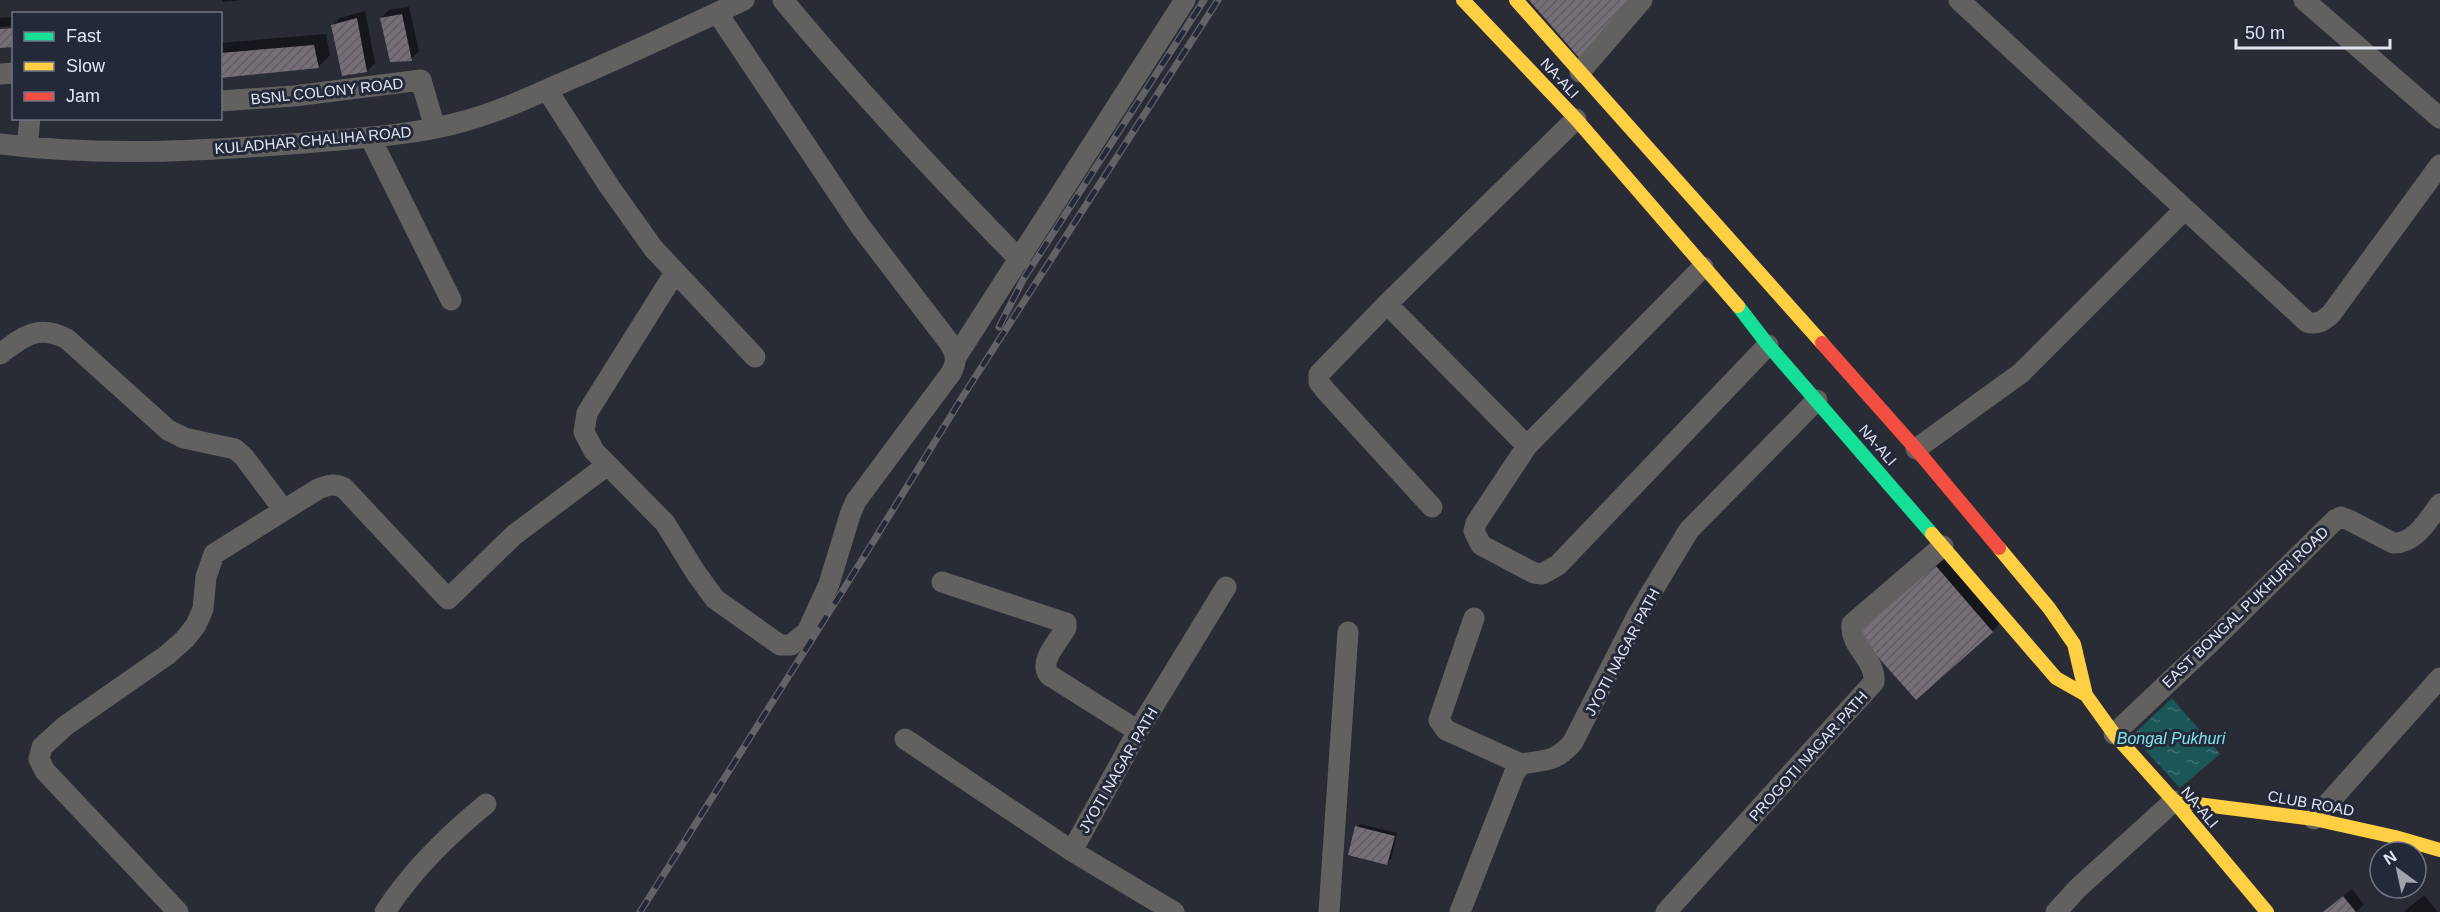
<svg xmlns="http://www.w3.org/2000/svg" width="2440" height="912" viewBox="0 0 2440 912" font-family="Arial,sans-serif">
	<defs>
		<pattern id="water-ripples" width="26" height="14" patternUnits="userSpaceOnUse" patternTransform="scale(1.5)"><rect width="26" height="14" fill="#1b5759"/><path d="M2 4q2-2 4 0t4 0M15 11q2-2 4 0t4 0" fill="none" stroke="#3c6f71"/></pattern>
		<pattern id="building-hatch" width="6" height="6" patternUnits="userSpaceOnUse" patternTransform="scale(1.5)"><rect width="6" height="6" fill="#776f78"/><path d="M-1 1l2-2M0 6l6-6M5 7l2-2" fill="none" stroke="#605c62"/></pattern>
	</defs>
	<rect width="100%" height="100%" fill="#292c35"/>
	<path fill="url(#water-ripples)" d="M 2172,698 L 2220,754 L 2180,788 L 2132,736 Z"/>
	<path fill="#0007" d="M 222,0 L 243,0 L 223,2 Z
		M 409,7 L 419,51 L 411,59 L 381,18 L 389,10 Z
		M 365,11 L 375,63 L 367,71 L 332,26 L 340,18 Z
		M 14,17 L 14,26 L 0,27 L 0,18 Z
		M 326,34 L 330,55 L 318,67 L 220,77 L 220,43 Z
		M 1953,551 L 2008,615 L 1992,631 L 1872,614 Z
		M 1360,824 L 1397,833 L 1391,859 L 1387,863 L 1357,827 Z
		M 2352,889 L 2364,905 L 2356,912 L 2323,912 Z
		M 2424,895 L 2438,912 L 2404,912 L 2407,909 Z"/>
	<path fill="url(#building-hatch)" d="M 1529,0 L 1635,0 L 1582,61 Z
		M 402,14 L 412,61 L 390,62 L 380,18 Z
		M 357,18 L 367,72 L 342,76 L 331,25 Z
		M 14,28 L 14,47 L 0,48 L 0,29 Z
		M 314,45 L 319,68 L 220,78 L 220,53 Z
		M 1936,566 L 1993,632 L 1916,700 L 1854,630 Z
		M 1355,826 L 1395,836 L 1387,865 L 1348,855 Z
		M 2343,896 L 2356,912 L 2323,912 Z"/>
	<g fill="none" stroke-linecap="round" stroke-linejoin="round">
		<path stroke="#636160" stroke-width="21" d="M 783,0 C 858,91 938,176 1020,260
			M 1959,0 L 2307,322 C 2318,325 2323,321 2331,314 L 2440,165
			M 2304,0 L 2440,118
			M 1580,72 L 1642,0
			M 0,74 L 14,73
			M 547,90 L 609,186 L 653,248 L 755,357
			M 220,101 L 294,96 L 421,80 L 435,128
			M 370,137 L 451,300
			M 0,144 C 103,157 201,151 304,143 C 356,138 410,136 461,122 C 499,112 535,95 571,79 C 629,54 687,27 744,0
			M 27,147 L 30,118
			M 674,274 L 587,413 L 584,432 L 594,451 L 665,523 L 696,573 L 715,599 L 780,645 L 791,645 L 807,632 L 829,584 L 850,515 L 856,501 L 951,373 C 958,360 956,353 948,341 L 860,226 L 718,14
			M 1387,304 L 1527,446 L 1703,267
			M 0,354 C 24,336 38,324 67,339 L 168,430 L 184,438 L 235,449 L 244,457 L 283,509
			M 956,357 L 1185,0
			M 1527,446 L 1476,523 L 1474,531 L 1481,545 L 1534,573 L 1542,574 L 1558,565 L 1768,345
			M 1916,449 L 2021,373 L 2184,210
			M 1432,507 L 1325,390 L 1319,382 L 1319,374 L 1387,304 L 1576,119
			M 942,582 L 1066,623 L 1066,628 C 1059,641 1038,661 1049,675 L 1138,731
			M 1474,618 L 1439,720 L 1446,730 L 1521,764
			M 2114,734 L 2208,645 L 2335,520 L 2341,517 L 2349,520 L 2393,543 C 2415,544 2428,520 2440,504
			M 905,739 L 1072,851
			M 2314,819 L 2440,678
			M 178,912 L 45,771 L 39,759 L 42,747 L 65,726 L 167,655 L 185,639 L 196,625 L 203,609 L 206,577 L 214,554 L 318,489 C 328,485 334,483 344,488 L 448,599 L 514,535 L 606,466
			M 385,912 C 412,870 447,836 486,804
			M 1174,912 L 1072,851 L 1138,731 L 1226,587
			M 1329,912 L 1348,632
			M 1460,912 L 1514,774 L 1521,764 C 1546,760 1556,762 1573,742 L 1637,616 L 1689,530 L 1817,400
			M 1666,912 L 1874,682 C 1876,659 1849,646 1852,624 L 1943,546
			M 2056,912 L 2078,888 L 2174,801"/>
		<path stroke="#16e098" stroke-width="14" d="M 1738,306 L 1768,345 L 1932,534"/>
		<path stroke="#ffcf43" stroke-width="14" d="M 1463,0 L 1576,119 L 1738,306
			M 1516,0 L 1822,343
			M 1932,534 L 2056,678 L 2086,695 L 2114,734 L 2174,801 L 2267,912
			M 1999,548 L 2049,608 L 2074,644 L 2086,695
			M 2174,801 L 2314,819 L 2395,837 L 2440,850"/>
		<path stroke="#f24e42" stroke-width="14" d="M 1822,343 L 1916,449 L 1999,548"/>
		<defs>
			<path id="rail" d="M 999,327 L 1024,278 L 1204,0
				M 640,912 L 860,563 L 963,396 L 1218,0"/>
		</defs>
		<use href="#rail" stroke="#626267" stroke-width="7"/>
		<use href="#rail" stroke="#24293a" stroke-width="4.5" stroke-dasharray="14" stroke-linecap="butt"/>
	</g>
	<g text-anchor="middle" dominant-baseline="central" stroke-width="6" stroke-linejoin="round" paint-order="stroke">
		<g font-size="15" fill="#e2e5f1" stroke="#24293a">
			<text transform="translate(1560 78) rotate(47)">NA-ALI</text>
			<text transform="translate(327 91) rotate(-6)">BSNL COLONY ROAD</text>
			<text transform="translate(313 140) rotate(-5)">KULADHAR CHALIHA ROAD</text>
			<text transform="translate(1878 445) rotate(49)">NA-ALI</text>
			<text transform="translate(2245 607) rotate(-44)">EAST BONGAL PUKHURI ROAD</text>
			<text transform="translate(1622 652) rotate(-62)">JYOTI NAGAR PATH</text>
			<text transform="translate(1808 756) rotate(-48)">PROGOTI NAGAR PATH</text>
			<text transform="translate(1118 770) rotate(-60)">JYOTI NAGAR PATH</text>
			<text transform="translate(2311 803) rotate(10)">CLUB ROAD</text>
			<text transform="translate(2200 807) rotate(50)">NA-ALI</text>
		</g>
		<g font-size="16" font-style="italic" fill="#81e4e6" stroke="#24293a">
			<text x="2171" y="738">Bongal Pukhuri</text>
		</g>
	</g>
	<rect x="12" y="12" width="210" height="108" fill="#24293a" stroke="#707483" stroke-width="1.5"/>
	<rect x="24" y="32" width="30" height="9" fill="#16e098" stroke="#707483" stroke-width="1.5"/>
	<text x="66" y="42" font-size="18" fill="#e2e5f1">Fast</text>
	<rect x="24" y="62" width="30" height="9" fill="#ffcf43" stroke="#707483" stroke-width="1.5"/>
	<text x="66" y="72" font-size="18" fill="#e2e5f1">Slow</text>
	<rect x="24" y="92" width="30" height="9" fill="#f24e42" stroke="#707483" stroke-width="1.5"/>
	<text x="66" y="102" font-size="18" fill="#e2e5f1">Jam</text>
	<g transform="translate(2398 870) rotate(327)"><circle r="28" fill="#24293a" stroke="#707483" stroke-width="1.5"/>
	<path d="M0-4.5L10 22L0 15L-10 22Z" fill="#a1a4af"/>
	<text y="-9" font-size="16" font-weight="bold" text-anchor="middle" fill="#e2e5f1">N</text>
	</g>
	<path d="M2236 39v9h154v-9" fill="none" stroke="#e2e5f1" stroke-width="3"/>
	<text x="2245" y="39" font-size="18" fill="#e2e5f1" stroke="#24293a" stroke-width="4.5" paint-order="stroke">50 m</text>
</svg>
